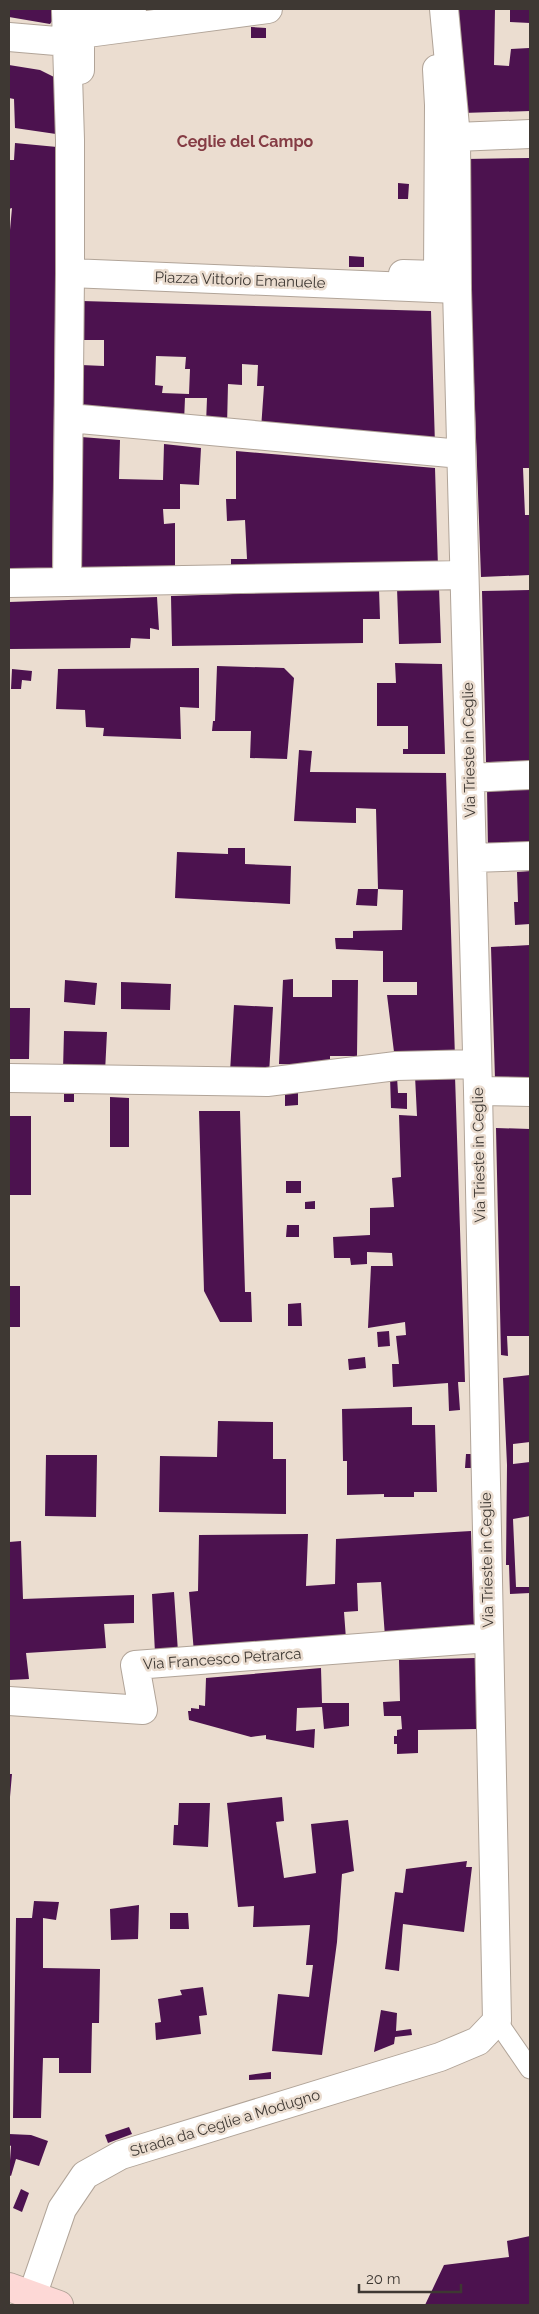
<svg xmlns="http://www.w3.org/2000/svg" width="539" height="2314" viewBox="0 0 539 2314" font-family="Raleway,sans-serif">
	<rect width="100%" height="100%" fill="#ebddd0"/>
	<path fill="#4c124f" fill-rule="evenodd" d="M 9,9 L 55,9 L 55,17 L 50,24 L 9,17 Z
		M 455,9 L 495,9 L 494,65 L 509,66 L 511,49 L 529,48 L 530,44 L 530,111 L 462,113 Z
		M 510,9 L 530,9 L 530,23 L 510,22 Z
		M 251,27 L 266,28 L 266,38 L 251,38 Z
		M 9,65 L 40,70 L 56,78 L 56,134 L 15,128 L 14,99 L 9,98 Z
		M 15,143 L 57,147 L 52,578 L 9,579 L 9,241 L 12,208 L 9,209 L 9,160 L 14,160 Z
		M 530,158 L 530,468 L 523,468 L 525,515 L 530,515 L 530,575 L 481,577 L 466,159 Z
		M 398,183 L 409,184 L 408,199 L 398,199 Z
		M 349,256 L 364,257 L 364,267 L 349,267 Z
		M 82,301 L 431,311 L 435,445 L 261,429 L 264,386 L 257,386 L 258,365 L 242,364 L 242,385 L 228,384 L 227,426 L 206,424 L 207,398 L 185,398 L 184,422 L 80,412 L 81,365 L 104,366 L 104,340 L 81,340 ZM 156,356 L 186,357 L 185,369 L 190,369 L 189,394 L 162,393 L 163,386 L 155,385 Z
		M 81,437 L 120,440 L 119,479 L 163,480 L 164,444 L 201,448 L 199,485 L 180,484 L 180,509 L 163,509 L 164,524 L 175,523 L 175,575 L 79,577 Z
		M 236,451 L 435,468 L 438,568 L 231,573 L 231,559 L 247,559 L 245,520 L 227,521 L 226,499 L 236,499 Z
		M 439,587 L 441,643 L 399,644 L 397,588 Z
		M 379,589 L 380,619 L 363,619 L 363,643 L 172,646 L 171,596 Z
		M 530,590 L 530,761 L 486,762 L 482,591 Z
		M 157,597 L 159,630 L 150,628 L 150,639 L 131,638 L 130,648 L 9,649 L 9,602 Z
		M 395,663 L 442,664 L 445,754 L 403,754 L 403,749 L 408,749 L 408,726 L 377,726 L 377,683 L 396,683 Z
		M 217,666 L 284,668 L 294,678 L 287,759 L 250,758 L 251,731 L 212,731 L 213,721 L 215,721 Z
		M 199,668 L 199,708 L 180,707 L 181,739 L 103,736 L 104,728 L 86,727 L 85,710 L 56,709 L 58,669 Z
		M 12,669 L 32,671 L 31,681 L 22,680 L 21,689 L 11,689 Z
		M 299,750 L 312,751 L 310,772 L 446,773 L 455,1058 L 395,1060 L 387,995 L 417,995 L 417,982 L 383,982 L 383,951 L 336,949 L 335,938 L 353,938 L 353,931 L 402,930 L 403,890 L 378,889 L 376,809 L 356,808 L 356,823 L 294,821 Z
		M 530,786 L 530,850 L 488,851 L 487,788 Z
		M 228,848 L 245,848 L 245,864 L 291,866 L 290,904 L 175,898 L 177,852 L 228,854 Z
		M 530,871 L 530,924 L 515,925 L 514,902 L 518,902 L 517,872 Z
		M 358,889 L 378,889 L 377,906 L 356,905 Z
		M 530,945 L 530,1078 L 495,1079 L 491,947 Z
		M 293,979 L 293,997 L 332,997 L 332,980 L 358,980 L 357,1056 L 330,1056 L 330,1066 L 279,1064 L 283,980 Z
		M 65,980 L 97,983 L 95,1005 L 64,1002 Z
		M 121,982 L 171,984 L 170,1010 L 121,1009 Z
		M 234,1005 L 273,1007 L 269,1074 L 230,1072 Z
		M 9,1008 L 30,1008 L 29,1059 L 9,1059 Z
		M 64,1031 L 107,1032 L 105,1072 L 63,1070 Z
		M 415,1076 L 455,1076 L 465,1382 L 458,1382 L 460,1410 L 449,1411 L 448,1383 L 393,1387 L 392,1364 L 399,1364 L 396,1336 L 406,1335 L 405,1322 L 368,1328 L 371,1266 L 393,1266 L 392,1253 L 367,1252 L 367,1264 L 351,1265 L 350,1258 L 334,1258 L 333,1237 L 370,1235 L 370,1208 L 394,1207 L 392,1178 L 401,1177 L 399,1115 L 417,1116 Z
		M 390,1077 L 397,1077 L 398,1093 L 407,1093 L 407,1109 L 391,1108 Z
		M 285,1093 L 298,1093 L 298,1105 L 285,1106 Z
		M 64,1094 L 74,1094 L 74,1102 L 64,1102 Z
		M 110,1097 L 129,1098 L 129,1147 L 110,1147 Z
		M 199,1111 L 240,1111 L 245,1292 L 251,1292 L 252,1322 L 220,1322 L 204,1291 Z
		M 9,1116 L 31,1116 L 31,1195 L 9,1195 Z
		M 496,1128 L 530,1129 L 530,1336 L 507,1336 L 508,1356 L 501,1355 Z
		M 286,1181 L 301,1181 L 301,1193 L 286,1193 Z
		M 315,1201 L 315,1209 L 305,1209 L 305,1202 Z
		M 287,1225 L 299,1225 L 299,1237 L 286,1237 Z
		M 9,1286 L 20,1286 L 20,1327 L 9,1327 Z
		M 301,1303 L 302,1326 L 288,1326 L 288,1304 Z
		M 389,1331 L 390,1346 L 378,1347 L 377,1332 Z
		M 365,1357 L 366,1368 L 349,1370 L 348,1359 Z
		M 530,1375 L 530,1442 L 513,1444 L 513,1464 L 530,1462 L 530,1516 L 513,1519 L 516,1587 L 530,1587 L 530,1593 L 510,1594 L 509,1565 L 506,1565 L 507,1465 L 503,1378 Z
		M 412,1407 L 412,1425 L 435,1425 L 437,1492 L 414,1492 L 414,1497 L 384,1497 L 384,1494 L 347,1495 L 347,1461 L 343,1461 L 342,1409 Z
		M 218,1421 L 273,1422 L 273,1459 L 286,1459 L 286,1514 L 159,1512 L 160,1456 L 217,1457 Z
		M 466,1454 L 472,1454 L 472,1468 L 465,1468 Z
		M 46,1455 L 97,1455 L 96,1517 L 45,1516 Z
		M 471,1531 L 474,1629 L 385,1637 L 381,1582 L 357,1583 L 358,1611 L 344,1612 L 346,1639 L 194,1653 L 189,1592 L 198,1591 L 199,1535 L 308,1534 L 306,1586 L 335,1584 L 336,1539 Z
		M 21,1541 L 23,1599 L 134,1595 L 134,1623 L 104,1624 L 106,1648 L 26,1653 L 29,1679 L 9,1680 L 9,1542 Z
		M 174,1592 L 178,1652 L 155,1653 L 152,1594 Z
		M 475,1658 L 477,1729 L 418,1730 L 418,1753 L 397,1754 L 397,1744 L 394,1744 L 394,1736 L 397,1736 L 397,1730 L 402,1729 L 401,1716 L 384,1716 L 383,1702 L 400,1701 L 399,1660 Z
		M 321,1668 L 322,1703 L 349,1703 L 349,1726 L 324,1729 L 322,1707 L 297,1708 L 296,1731 L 315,1729 L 314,1748 L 266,1739 L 266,1735 L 251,1737 L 189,1720 L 188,1711 L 191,1711 L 191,1708 L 199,1709 L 199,1705 L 205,1706 L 206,1678 Z
		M 9,1774 L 12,1774 L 10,1797 L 9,1796 Z
		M 282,1797 L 284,1821 L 276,1822 L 284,1878 L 316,1873 L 311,1824 L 348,1820 L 354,1871 L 342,1874 L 337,1942 L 322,2055 L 272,2051 L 278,1994 L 309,1997 L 313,1965 L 306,1965 L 310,1925 L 253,1927 L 254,1906 L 238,1907 L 227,1803 Z
		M 179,1803 L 210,1803 L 208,1847 L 173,1845 L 174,1825 L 178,1825 Z
		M 467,1861 L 466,1867 L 472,1867 L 464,1932 L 403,1924 L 399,1971 L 385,1969 L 395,1892 L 403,1893 L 406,1869 Z
		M 34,1901 L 59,1902 L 56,1920 L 43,1918 L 43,1968 L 100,1969 L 99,2023 L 92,2023 L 91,2073 L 59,2073 L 59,2058 L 43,2058 L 41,2118 L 13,2118 L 16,1918 L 32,1918 Z
		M 139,1905 L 138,1939 L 111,1940 L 110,1909 Z
		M 170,1913 L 188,1913 L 189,1929 L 170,1929 Z
		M 203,1987 L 207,2015 L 199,2016 L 201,2034 L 156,2040 L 155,2023 L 161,2022 L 158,1999 L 182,1995 L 180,1990 Z
		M 381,2010 L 397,2013 L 396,2031 L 411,2029 L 412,2035 L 395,2037 L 394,2044 L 374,2052 Z
		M 271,2072 L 271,2079 L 249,2080 L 249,2075 Z
		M 129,2127 L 132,2134 L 108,2143 L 105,2135 Z
		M 9,2134 L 31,2135 L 48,2141 L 39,2166 L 16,2159 L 11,2176 L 9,2175 L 11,2146 L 9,2145 Z
		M 21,2189 L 29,2193 L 22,2212 L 13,2208 Z
		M 530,2236 L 530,2305 L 425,2305 L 444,2265 L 509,2257 L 507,2241 Z"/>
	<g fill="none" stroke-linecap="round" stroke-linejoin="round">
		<defs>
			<path id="service" d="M 497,2021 L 530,2069"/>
			<path id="pedestrian" d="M 80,70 L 80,34 L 268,9
				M 403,274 L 438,275 L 439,105 L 437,69"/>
			<path id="minor" d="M 69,418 L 461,454
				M 67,582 L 70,273
				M 9,583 L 464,575
				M 470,778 L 530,775
				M 472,858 L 530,856
				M 9,1078 L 267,1082 L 396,1066 L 477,1064
				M 478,1091 L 530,1092
				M 9,1701 L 143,1710 L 135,1665 L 489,1638
				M 29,2305 L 62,2209 L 85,2175 L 121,2155 L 440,2057 L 478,2041 L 497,2021 L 478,1091 L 457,289"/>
			<path id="tertiary" d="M 132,9 L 66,11 L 70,140 L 70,273 L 457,289 L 456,137 L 444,9
				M 9,37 L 68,42
				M 456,137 L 530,134"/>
			<path id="secondary" d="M 9,2287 L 59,2305"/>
		</defs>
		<use href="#service" stroke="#b1a498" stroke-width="21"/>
		<use href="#pedestrian" stroke="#b1a498" stroke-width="30"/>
		<use href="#minor" stroke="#b1a498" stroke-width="30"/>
		<use href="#tertiary" stroke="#b1a498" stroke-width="30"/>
		<use href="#secondary" stroke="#b1a498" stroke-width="30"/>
		<use href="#service" stroke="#fff" stroke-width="19"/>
		<use href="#pedestrian" stroke="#fff" stroke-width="28"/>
		<use href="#minor" stroke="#fff" stroke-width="28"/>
		<use href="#tertiary" stroke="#fff" stroke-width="28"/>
		<use href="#secondary" stroke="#fdd8d6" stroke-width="28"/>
	</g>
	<g text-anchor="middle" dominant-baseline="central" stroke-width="5" stroke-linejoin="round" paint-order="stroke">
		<g font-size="15" fill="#3e3833" stroke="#ebddd0">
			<text transform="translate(240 280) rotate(2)">Piazza Vittorio Emanuele</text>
			<text transform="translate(469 750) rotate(-91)">Via Trieste in Ceglie</text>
			<text transform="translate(479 1155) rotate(-91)">Via Trieste in Ceglie</text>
			<text transform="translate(487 1560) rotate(-91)">Via Trieste in Ceglie</text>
			<text transform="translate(222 1659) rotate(-4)">Via Francesco Petrarca</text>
			<text transform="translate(225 2123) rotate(-17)">Strada da Ceglie a Modugno</text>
		</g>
		<g font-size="16" font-weight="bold" fill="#853c44" stroke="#ebddd0">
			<text x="245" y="141">Ceglie del Campo</text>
		</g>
	</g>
	<rect width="539" height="2314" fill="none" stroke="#3e3833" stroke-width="20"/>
	<path d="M359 2284v8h102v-8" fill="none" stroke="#3e3833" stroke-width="2.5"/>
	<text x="366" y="2284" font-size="15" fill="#3e3833" stroke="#ebddd0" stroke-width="4" paint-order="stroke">20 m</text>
</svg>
